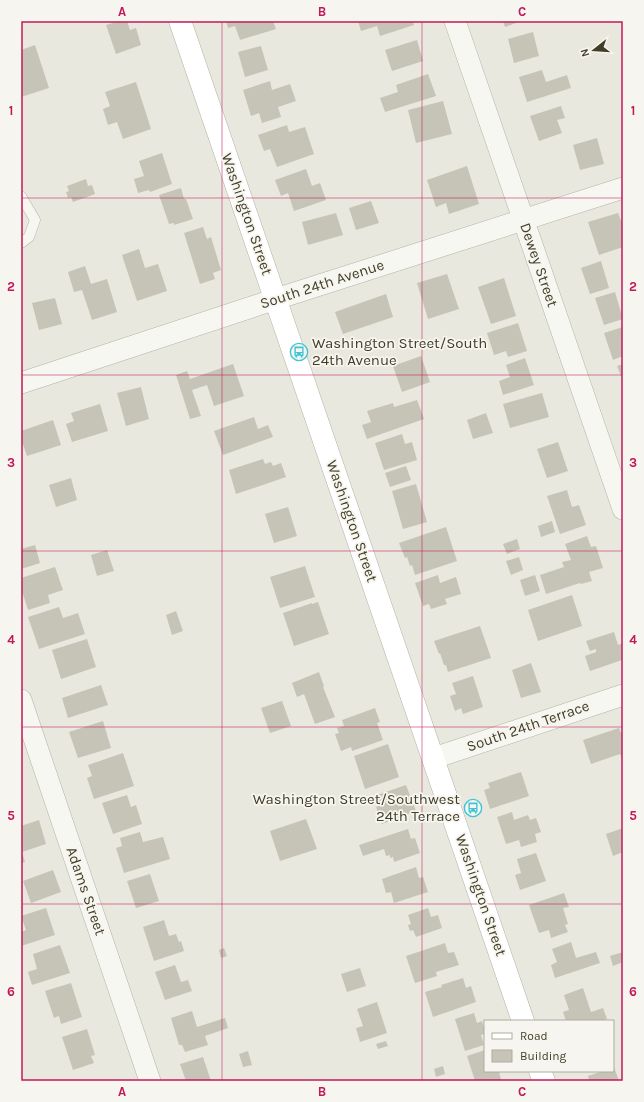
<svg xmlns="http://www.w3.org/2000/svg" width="644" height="1102" viewBox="0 0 644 1102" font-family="Karla,sans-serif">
	<rect width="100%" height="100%" fill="#e9e8df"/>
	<path fill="#c6c4b6" d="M 119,21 L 127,21 L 130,30 L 136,28 L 141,45 L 116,54 L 106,25 Z
		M 226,21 L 273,21 L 276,29 L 240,40 L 235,26 L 228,28 Z
		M 358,21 L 413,21 L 414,25 L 380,36 L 377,26 L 361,31 Z
		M 503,21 L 521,21 L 505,27 Z
		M 533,32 L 539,56 L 514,63 L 508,39 Z
		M 417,40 L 423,61 L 392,71 L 385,50 Z
		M 35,45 L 49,88 L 21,97 L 21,50 Z
		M 261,46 L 268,70 L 245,77 L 238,52 Z
		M 542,70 L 546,82 L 567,75 L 571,88 L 527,102 L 519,77 Z
		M 428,74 L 436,96 L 385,112 L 380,98 L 398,92 L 396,85 Z
		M 270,81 L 272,90 L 290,84 L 296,101 L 278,107 L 281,117 L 262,123 L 259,113 L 251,116 L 243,90 Z
		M 136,82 L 151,129 L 123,139 L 117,122 L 108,125 L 103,109 L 110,106 L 105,92 Z
		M 443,101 L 452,134 L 416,143 L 408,110 Z
		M 561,106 L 565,118 L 557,120 L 562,133 L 539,141 L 530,116 Z
		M 287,125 L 289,132 L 305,127 L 314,154 L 277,167 L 270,149 L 264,151 L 258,135 Z
		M 597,138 L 604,164 L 580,170 L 573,145 Z
		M 162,153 L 172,184 L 150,192 L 149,190 L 138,193 L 134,179 L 144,176 L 139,161 Z
		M 467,166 L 479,204 L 449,214 L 446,203 L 436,207 L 427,180 Z
		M 306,169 L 312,186 L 320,183 L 326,200 L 294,211 L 288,193 L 281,196 L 275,180 Z
		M 86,179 L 88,186 L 92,185 L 95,194 L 73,202 L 71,197 L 68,198 L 66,192 L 69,191 L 67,186 Z
		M 181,188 L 184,199 L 186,199 L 193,219 L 174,225 L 174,223 L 169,224 L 159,195 Z
		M 371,201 L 379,223 L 356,230 L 349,208 Z
		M 336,213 L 343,235 L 308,245 L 302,222 Z
		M 618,213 L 622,223 L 623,223 L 623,247 L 599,255 L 588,222 Z
		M 203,227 L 207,239 L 211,237 L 221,270 L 213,273 L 215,279 L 200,284 L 184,233 Z
		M 139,249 L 145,268 L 158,264 L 167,291 L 137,301 L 122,255 Z
		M 601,261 L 609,288 L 590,294 L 581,268 Z
		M 85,266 L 91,284 L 107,279 L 117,312 L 92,320 L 82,290 L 74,292 L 68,272 Z
		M 447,274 L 459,309 L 428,319 L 417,283 Z
		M 504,278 L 516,316 L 491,324 L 478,287 Z
		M 615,292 L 623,319 L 604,325 L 595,298 Z
		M 386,294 L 393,317 L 343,334 L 335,312 Z
		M 55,298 L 62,324 L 39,330 L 32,303 Z
		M 518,323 L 527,351 L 508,357 L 506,351 L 494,355 L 487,333 Z
		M 623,327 L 623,356 L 613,360 L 604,333 Z
		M 421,356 L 430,382 L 402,392 L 393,366 Z
		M 525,358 L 534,385 L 503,395 L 499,381 L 510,377 L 506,365 Z
		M 233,364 L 244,396 L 214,406 L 207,385 L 192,390 L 201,416 L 190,419 L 176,375 L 187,371 L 190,379 Z
		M 623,364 L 623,381 L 617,366 Z
		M 141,387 L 149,419 L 126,426 L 117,393 Z
		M 542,393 L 549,417 L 510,428 L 503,404 Z
		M 417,400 L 424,419 L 367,439 L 362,425 L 371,422 L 367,411 L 393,403 L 394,407 Z
		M 100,404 L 108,431 L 72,442 L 66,424 L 74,421 L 71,413 Z
		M 486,413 L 493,433 L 473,439 L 467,420 Z
		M 254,417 L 258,429 L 268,425 L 273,437 L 223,455 L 214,431 Z
		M 53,420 L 61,445 L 27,456 L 21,439 L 21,431 Z
		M 402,434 L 405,444 L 412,442 L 417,460 L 384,470 L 375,443 Z
		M 558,442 L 568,471 L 547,478 L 537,449 Z
		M 263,459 L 265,464 L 271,462 L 273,466 L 281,463 L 286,477 L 236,494 L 229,470 Z
		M 406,466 L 411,480 L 390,487 L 385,473 Z
		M 71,478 L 77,500 L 56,507 L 49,485 Z
		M 416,484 L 427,522 L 403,529 L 392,491 Z
		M 567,490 L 572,507 L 579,505 L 586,525 L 560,534 L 547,496 Z
		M 288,507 L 297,536 L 274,543 L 265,514 Z
		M 552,521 L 555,532 L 541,537 L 538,526 Z
		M 446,527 L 457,561 L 415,575 L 412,565 L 410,566 L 407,557 L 405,558 L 399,543 Z
		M 587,536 L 591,547 L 596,546 L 603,568 L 589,572 L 592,581 L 581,584 L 580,583 L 546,594 L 540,575 L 564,567 L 562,562 L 571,560 L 565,544 Z
		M 517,539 L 520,549 L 507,554 L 503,544 Z
		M 35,545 L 40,563 L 21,569 L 21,549 Z
		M 107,550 L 114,571 L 97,576 L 91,555 Z
		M 519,557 L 523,570 L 511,575 L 506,561 Z
		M 305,566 L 315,597 L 280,608 L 270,577 Z
		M 55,567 L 63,590 L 48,595 L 50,603 L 28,610 L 21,588 L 21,578 Z
		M 438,575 L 440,583 L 456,577 L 461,594 L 445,599 L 447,604 L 431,609 L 429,604 L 423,606 L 415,583 Z
		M 535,575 L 540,591 L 525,596 L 520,580 Z
		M 572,595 L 582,626 L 538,641 L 528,610 Z
		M 318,602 L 329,634 L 294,646 L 283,613 L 312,603 L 312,604 Z
		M 59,607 L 63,618 L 78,613 L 85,634 L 39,649 L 28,617 Z
		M 176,611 L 183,631 L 172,635 L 166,615 Z
		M 480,626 L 491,658 L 448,672 L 446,665 L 444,665 L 440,653 L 439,654 L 434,641 Z
		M 614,632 L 618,645 L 623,643 L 622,660 L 590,671 L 585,656 L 596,652 L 596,649 L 590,651 L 586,641 Z
		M 87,639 L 96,667 L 61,679 L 52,650 Z
		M 531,663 L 541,692 L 521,698 L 512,670 Z
		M 319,672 L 324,686 L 323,687 L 335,717 L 315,724 L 304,694 L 297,697 L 292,683 Z
		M 473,676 L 483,707 L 463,714 L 461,708 L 455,711 L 450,696 L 456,694 L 452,683 Z
		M 101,685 L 108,705 L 68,718 L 62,698 Z
		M 282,701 L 291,726 L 270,733 L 261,708 Z
		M 375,708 L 380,722 L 377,723 L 383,740 L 352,751 L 351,747 L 341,751 L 335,734 L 339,733 L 337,728 L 344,726 L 342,720 Z
		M 103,721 L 111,748 L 78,758 L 69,732 Z
		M 619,728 L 621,733 L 623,732 L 623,762 L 620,754 L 591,764 L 583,740 Z
		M 388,744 L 399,777 L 365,789 L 354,756 Z
		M 123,753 L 134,786 L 94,799 L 87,778 L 92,776 L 88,765 Z
		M 521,772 L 529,796 L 490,809 L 484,790 L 490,788 L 488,783 Z
		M 406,785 L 416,811 L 382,824 L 376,807 L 381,805 L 377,795 Z
		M 127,795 L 131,807 L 136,805 L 142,824 L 113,834 L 102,803 Z
		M 512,812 L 514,820 L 528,815 L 530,820 L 536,818 L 541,832 L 535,834 L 537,842 L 521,847 L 519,840 L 506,844 L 497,817 Z
		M 306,819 L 317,849 L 280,861 L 270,831 Z
		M 39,820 L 46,844 L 22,852 L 25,862 L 21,863 L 21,826 Z
		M 623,828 L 623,852 L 613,856 L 606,834 Z
		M 408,829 L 411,839 L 415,838 L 420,853 L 394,862 L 393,857 L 390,858 L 390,855 L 386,856 L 384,849 L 363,856 L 359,845 Z
		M 140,832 L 143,842 L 163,837 L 170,859 L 124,873 L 116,848 L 122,846 L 120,838 Z
		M 536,853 L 546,881 L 520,890 L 515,875 L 521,873 L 517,859 Z
		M 416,867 L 419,878 L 423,877 L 428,892 L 394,903 L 391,892 L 386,893 L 382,879 Z
		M 53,870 L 61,892 L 31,903 L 23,881 Z
		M 150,874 L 159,901 L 136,908 L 127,881 Z
		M 564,893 L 569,907 L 563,908 L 568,924 L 565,925 L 568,932 L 551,938 L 549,930 L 539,933 L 529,905 Z
		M 46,908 L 55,935 L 21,946 L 21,932 L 26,930 L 21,916 Z
		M 428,908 L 431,917 L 438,915 L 442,928 L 416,937 L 413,930 L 410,931 L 408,925 L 411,924 L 408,915 Z
		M 164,920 L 169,936 L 176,934 L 179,942 L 181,941 L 184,951 L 154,961 L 143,927 Z
		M 571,942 L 576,958 L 596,952 L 600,963 L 555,978 L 551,965 L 557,962 L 552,949 Z
		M 445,943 L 448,953 L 454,952 L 459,965 L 436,972 L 437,976 L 415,983 L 406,956 Z
		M 60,945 L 70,973 L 32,985 L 28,972 L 37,969 L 33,954 Z
		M 224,948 L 227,956 L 221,958 L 219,950 Z
		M 623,952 L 623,962 L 613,966 L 610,956 Z
		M 175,965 L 181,982 L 188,980 L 192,991 L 165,1000 L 155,972 Z
		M 360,968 L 366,986 L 347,992 L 341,974 Z
		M 463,978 L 466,988 L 471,986 L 476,1002 L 433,1017 L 425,992 L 442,987 L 441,985 Z
		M 71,983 L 82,1017 L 61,1024 L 59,1016 L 54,1018 L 45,991 Z
		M 583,988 L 591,1012 L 603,1008 L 607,1019 L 600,1021 L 566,1021 L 563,1012 L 569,1010 L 564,995 Z
		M 377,1002 L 387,1033 L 360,1042 L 356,1028 L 363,1026 L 357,1009 Z
		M 192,1011 L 197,1027 L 225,1018 L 228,1028 L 205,1036 L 208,1045 L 185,1052 L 182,1045 L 179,1045 L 171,1018 Z
		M 474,1013 L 477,1023 L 482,1021 L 485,1031 L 485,1034 L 481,1035 L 484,1045 L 465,1051 L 455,1019 Z
		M 87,1029 L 95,1055 L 91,1056 L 94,1063 L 73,1070 L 62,1037 Z
		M 386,1041 L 388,1046 L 378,1049 L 376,1044 Z
		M 485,1050 L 485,1071 L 499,1071 L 501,1080 L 497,1081 L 475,1081 L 467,1056 Z
		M 248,1051 L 252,1065 L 243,1067 L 239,1054 Z
		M 203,1057 L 211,1081 L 186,1081 L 180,1064 Z
		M 443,1066 L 445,1074 L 436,1077 L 434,1069 Z
		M 614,1067 L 619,1081 L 589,1081 L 588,1076 L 603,1071 L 613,1071 L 613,1068 Z"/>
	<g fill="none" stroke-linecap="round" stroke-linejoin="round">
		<defs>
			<path id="lane" d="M 21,196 L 35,220 L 29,237 L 21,243"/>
			<path id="street" d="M 455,21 L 623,509
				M 21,383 L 276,299 L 623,188
				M 21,700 L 150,1081
				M 434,758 L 623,695"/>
			<path id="secondary" d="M 180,21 L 523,1021
				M 540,1071 L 544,1081"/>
		</defs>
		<use href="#lane" stroke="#b3b2a4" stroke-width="11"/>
		<use href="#street" stroke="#b3b2a4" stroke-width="22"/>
		<use href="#secondary" stroke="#b3b2a4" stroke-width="23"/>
		<use href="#lane" stroke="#f7f7f2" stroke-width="10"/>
		<use href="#street" stroke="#f7f7f2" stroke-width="21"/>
		<use href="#secondary" stroke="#fff" stroke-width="22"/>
	</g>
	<path fill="none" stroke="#c2185b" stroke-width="1" stroke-opacity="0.55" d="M 222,21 L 222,1081M 422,21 L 422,1081M 21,198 L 623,198M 21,375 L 623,375M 21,551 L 623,551M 21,727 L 623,727M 21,904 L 623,904"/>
	<defs>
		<symbol id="bus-ring" viewBox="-11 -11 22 22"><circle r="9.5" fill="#f7f5ef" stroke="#3dc4d5" stroke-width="1.5"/><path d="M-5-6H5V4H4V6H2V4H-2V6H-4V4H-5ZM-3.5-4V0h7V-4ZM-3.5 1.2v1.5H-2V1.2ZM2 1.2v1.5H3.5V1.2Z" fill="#3dc4d5"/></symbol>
	</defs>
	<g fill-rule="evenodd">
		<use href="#bus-ring" x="289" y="342" width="20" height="20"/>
		<use href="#bus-ring" x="463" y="798" width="20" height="20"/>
	</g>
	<g text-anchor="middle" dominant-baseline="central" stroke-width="3.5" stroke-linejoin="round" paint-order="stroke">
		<g font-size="15" fill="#413e27" stroke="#f7f5ef">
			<text transform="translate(247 214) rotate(71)">Washington Street</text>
			<text transform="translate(539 265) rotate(71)">Dewey Street</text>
			<text transform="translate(322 284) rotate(-18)">South 24th Avenue</text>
			<text transform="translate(352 521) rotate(71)">Washington Street</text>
			<text transform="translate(528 726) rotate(-19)">South 24th Terrace</text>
			<text transform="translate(86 891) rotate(71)">Adams Street</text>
			<text transform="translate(481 895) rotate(71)">Washington Street</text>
		</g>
		<g font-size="15" fill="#413e27" stroke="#f7f5ef" text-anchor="start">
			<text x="312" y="343">Washington Street/South<tspan x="312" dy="17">24th Avenue</tspan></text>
			<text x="460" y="799" text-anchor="end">Washington Street/Southwest<tspan x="460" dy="17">24th Terrace</tspan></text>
		</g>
	</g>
	<rect width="644" height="1102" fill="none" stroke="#f7f5ef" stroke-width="44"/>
	<rect x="484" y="1020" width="130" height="52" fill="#f7f5ef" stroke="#aeac9f"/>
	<rect x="492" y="1033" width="20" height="6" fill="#ffffff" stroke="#aeac9f"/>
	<text x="520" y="1040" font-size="12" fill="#413e27">Road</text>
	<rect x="492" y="1050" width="20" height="12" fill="#c6c4b6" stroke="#aeac9f"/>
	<text x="520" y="1060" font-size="12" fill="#413e27">Building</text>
	<g transform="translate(594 50) rotate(253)" stroke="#f7f5ef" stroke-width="3" paint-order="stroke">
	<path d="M0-3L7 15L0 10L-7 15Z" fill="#413e27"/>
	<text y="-6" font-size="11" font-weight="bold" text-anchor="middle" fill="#413e27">N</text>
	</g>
	<rect x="22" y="22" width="600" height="1058" fill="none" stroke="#c2185b" stroke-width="1.5"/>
	<g font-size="13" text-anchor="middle" font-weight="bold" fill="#c2185b">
		<text x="122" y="16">A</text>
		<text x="322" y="16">B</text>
		<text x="522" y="16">C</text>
		<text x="11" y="115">1</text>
		<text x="633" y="115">1</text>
		<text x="11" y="291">2</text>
		<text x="633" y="291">2</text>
		<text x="11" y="467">3</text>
		<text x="633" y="467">3</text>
		<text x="11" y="644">4</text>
		<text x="633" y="644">4</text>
		<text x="11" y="820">5</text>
		<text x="633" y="820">5</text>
		<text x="11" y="996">6</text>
		<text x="633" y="996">6</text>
		<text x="122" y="1096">A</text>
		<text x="322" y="1096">B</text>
		<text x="522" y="1096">C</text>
	</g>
</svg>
